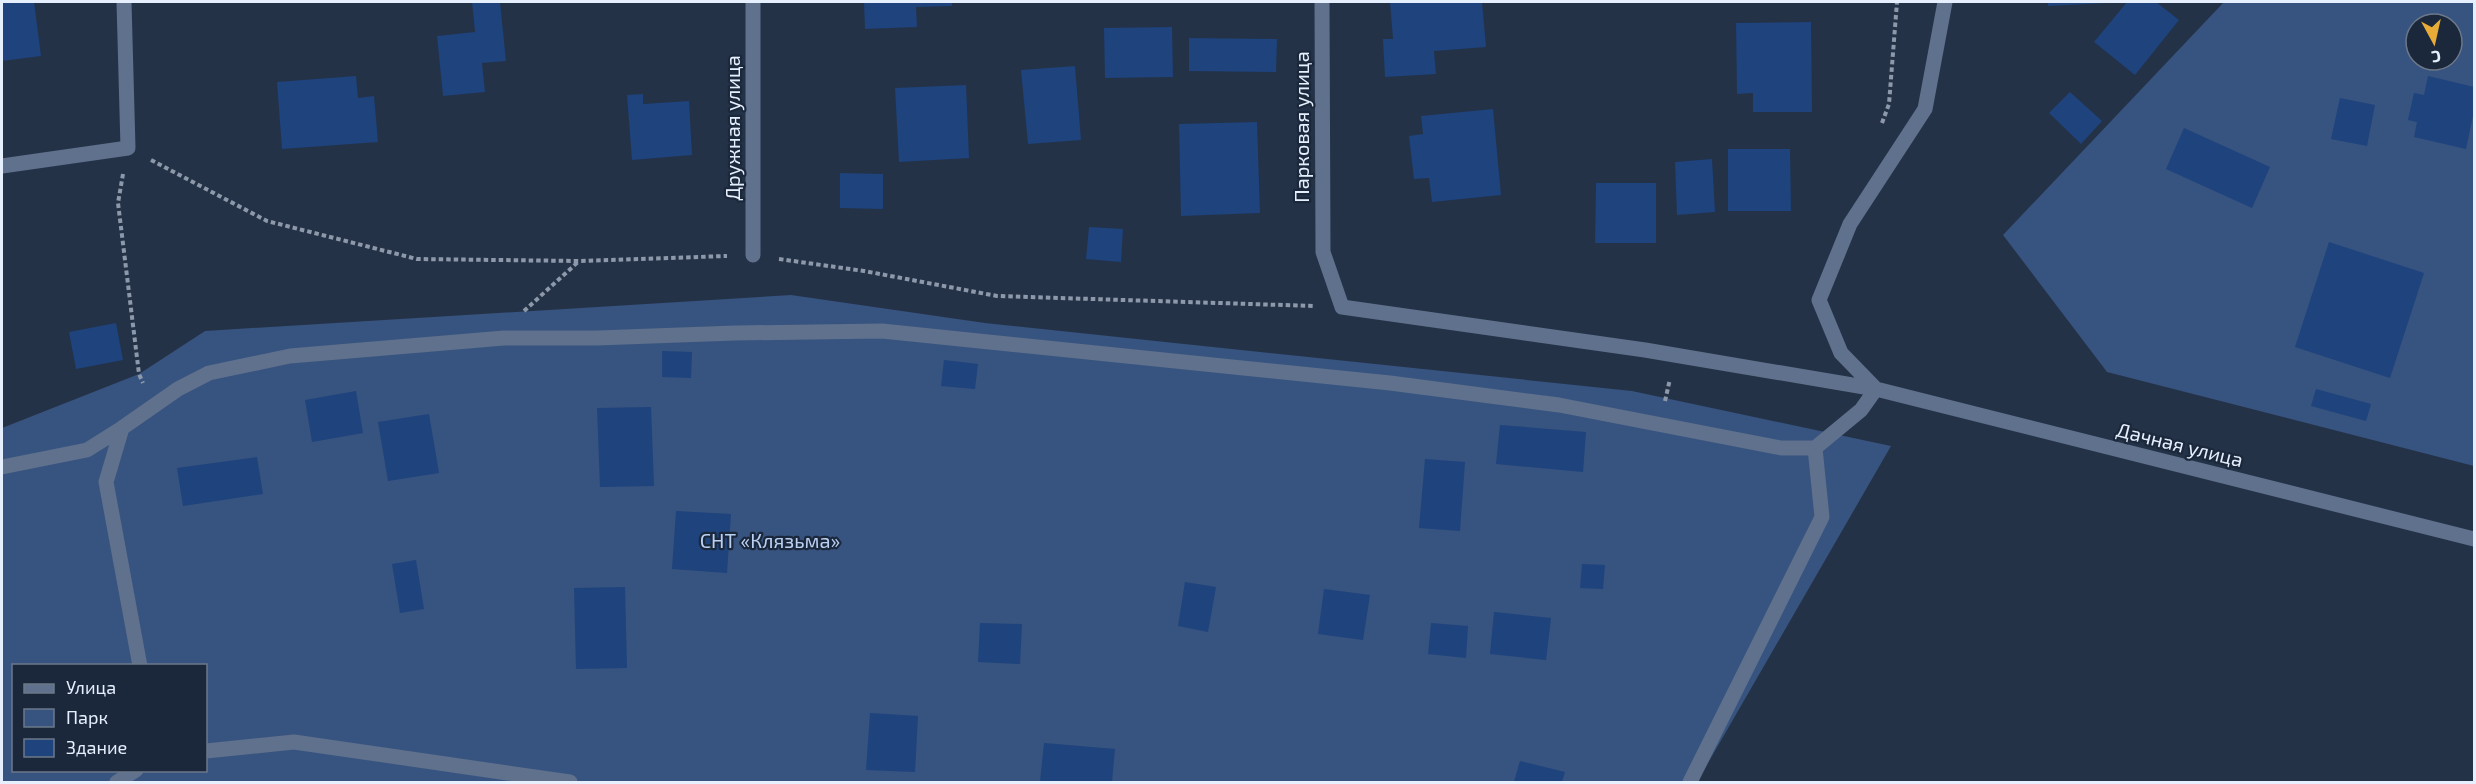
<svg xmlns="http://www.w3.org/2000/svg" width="2476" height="784" viewBox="0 0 2476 784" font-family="'Exo 2',sans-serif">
	<rect width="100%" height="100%" fill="#243247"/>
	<path fill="#37537f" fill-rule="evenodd" d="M 2224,2 L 2474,2 L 2474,466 L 2107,372 L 2003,235 ZM 2416,24 L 2452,24 L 2452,60 L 2416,60 Z
		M 791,295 L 985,323 L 1632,391 L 1891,446 L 1697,782 L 2,782 L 2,428 L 139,374 L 205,331 ZM 14,666 L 206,666 L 206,770 L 14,770 Z"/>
	<path fill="#1e437d" d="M 2,2 L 34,2 L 41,56 L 2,61 Z
		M 472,2 L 500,2 L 506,61 L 482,63 L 485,92 L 443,96 L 437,36 L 475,32 Z
		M 864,2 L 952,2 L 952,6 L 916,7 L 917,27 L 865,29 Z
		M 1390,2 L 1482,2 L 1486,47 L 1434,51 L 1436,74 L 1385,77 L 1383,39 L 1393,39 Z
		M 2048,2 L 2108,2 L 2108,3 L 2048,6 Z
		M 2127,2 L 2156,2 L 2179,20 L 2135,75 L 2094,42 Z
		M 1811,22 L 1812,112 L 1753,112 L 1753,93 L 1737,94 L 1736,23 Z
		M 1172,27 L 1173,77 L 1105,78 L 1104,28 Z
		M 1189,38 L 1277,39 L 1276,72 L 1189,71 Z
		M 1075,66 L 1081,140 L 1028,144 L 1021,70 Z
		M 356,76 L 358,98 L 374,96 L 378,142 L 282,149 L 277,82 Z
		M 2428,76 L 2474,87 L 2474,111 L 2466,149 L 2414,137 L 2417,122 L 2408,120 L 2414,93 L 2424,95 Z
		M 966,85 L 969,158 L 899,162 L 895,88 Z
		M 2070,92 L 2102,121 L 2081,144 L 2049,113 Z
		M 643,94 L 643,104 L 689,101 L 692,155 L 632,160 L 627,95 Z
		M 2340,98 L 2375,105 L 2367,146 L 2331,139 Z
		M 1493,109 L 1501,195 L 1432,202 L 1429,178 L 1414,179 L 1409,136 L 1423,134 L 1421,116 Z
		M 1257,122 L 1260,213 L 1181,216 L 1179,124 Z
		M 2184,128 L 2270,167 L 2252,208 L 2166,169 Z
		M 1728,149 L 1790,149 L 1791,211 L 1728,211 Z
		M 1712,159 L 1715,212 L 1677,215 L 1675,162 Z
		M 840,173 L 883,174 L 883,209 L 840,208 Z
		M 1596,183 L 1656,183 L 1656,243 L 1595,243 Z
		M 1089,227 L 1123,229 L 1121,262 L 1086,259 Z
		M 2329,242 L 2424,273 L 2390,378 L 2295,347 Z
		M 116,323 L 123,360 L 76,369 L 69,332 Z
		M 662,351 L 692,352 L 691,378 L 662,377 Z
		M 944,360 L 978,364 L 975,389 L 941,386 Z
		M 2316,389 L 2371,404 L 2366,421 L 2311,406 Z
		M 356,391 L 363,433 L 312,442 L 305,400 Z
		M 651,407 L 654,486 L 600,487 L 597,408 Z
		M 429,414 L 439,473 L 388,481 L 378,422 Z
		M 1500,425 L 1586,432 L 1583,472 L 1496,464 Z
		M 257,457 L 263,494 L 183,506 L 177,468 Z
		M 1425,459 L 1465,462 L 1460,531 L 1419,528 Z
		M 676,511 L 731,514 L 727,573 L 672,569 Z
		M 416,560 L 424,609 L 400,613 L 392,564 Z
		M 1582,564 L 1605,565 L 1603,589 L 1580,588 Z
		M 1185,582 L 1216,587 L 1208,632 L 1178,626 Z
		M 625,587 L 627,668 L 576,669 L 574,588 Z
		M 1324,589 L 1370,595 L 1363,640 L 1318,634 Z
		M 1494,612 L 1551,618 L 1546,660 L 1490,654 Z
		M 980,623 L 1022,624 L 1020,664 L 978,662 Z
		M 1431,623 L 1468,626 L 1466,658 L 1428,654 Z
		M 870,713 L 918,716 L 915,772 L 866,770 Z
		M 1044,743 L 1115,749 L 1112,782 L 1040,782 Z
		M 1520,761 L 1565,772 L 1562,782 L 1514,782 Z"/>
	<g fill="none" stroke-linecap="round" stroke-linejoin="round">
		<path stroke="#8d99aa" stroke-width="4" stroke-dasharray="4.5 3" stroke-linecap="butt" d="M 1882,123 L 1889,104 L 1897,2
			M 151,160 L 267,221 L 417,259 L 579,261 L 727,256
			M 123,174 L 118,203 L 139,374 L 143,383
			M 779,259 L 864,271 L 997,296 L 1314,306
			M 524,311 L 578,262
			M 1665,401 L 1670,379"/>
		<path stroke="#5f718c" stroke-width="15" d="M 1322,2 L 1323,252 L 1342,307 L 1645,350 L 1876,389 L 2474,539
			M 2,166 L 128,148 L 124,2
			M 753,255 L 753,2
			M 1876,389 L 1841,353 L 1819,300 L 1850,224 L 1925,109 L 1945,2
			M 122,428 L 106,482 L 140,666
			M 2,467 L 87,450 L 122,428 L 178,389 L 209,373 L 290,356 L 504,338 L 597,338 L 735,333 L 882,331 L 1390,383 L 1559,405 L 1781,448 L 1815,448 L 1861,410 L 1876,389
			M 206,751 L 294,742 L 570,782
			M 117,782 L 136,770
			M 1690,782 L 1822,517 L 1815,448"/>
	</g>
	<g text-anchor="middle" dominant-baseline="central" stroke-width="4.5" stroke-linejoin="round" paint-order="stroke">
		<g font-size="20" fill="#e6effd" stroke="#1b283c">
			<text transform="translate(1301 127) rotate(-90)">Парковая улица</text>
			<text transform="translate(732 128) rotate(-90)">Дружная улица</text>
			<text transform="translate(2180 444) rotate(14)">Дачная улица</text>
		</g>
		<g font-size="20" fill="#b9d0f3" stroke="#1b283c">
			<text x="770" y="540">СНТ «Клязьма»</text>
		</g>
	</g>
	<rect width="2476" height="784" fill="none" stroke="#e6effd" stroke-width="6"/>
	<rect x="12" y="664" width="195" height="108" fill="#1b283c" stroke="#6c7889" stroke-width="1.5"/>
	<rect x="24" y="684" width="30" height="9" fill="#5f718c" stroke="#6c7889" stroke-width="1.5"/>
	<text x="66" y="694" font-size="18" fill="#e6effd">Улица</text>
	<rect x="24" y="709" width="30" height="18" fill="#37537f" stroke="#6c7889" stroke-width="1.5"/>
	<text x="66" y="724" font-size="18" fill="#e6effd">Парк</text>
	<rect x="24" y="739" width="30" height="18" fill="#1e437d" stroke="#6c7889" stroke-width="1.5"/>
	<text x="66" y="754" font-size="18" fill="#e6effd">Здание</text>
	<g transform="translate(2434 42) rotate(172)"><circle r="28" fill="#1b283c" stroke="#6c7889" stroke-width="1.5"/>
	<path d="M0-4.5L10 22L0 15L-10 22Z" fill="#e8ab37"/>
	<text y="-9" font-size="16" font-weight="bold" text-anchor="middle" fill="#e6effd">С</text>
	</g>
</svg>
